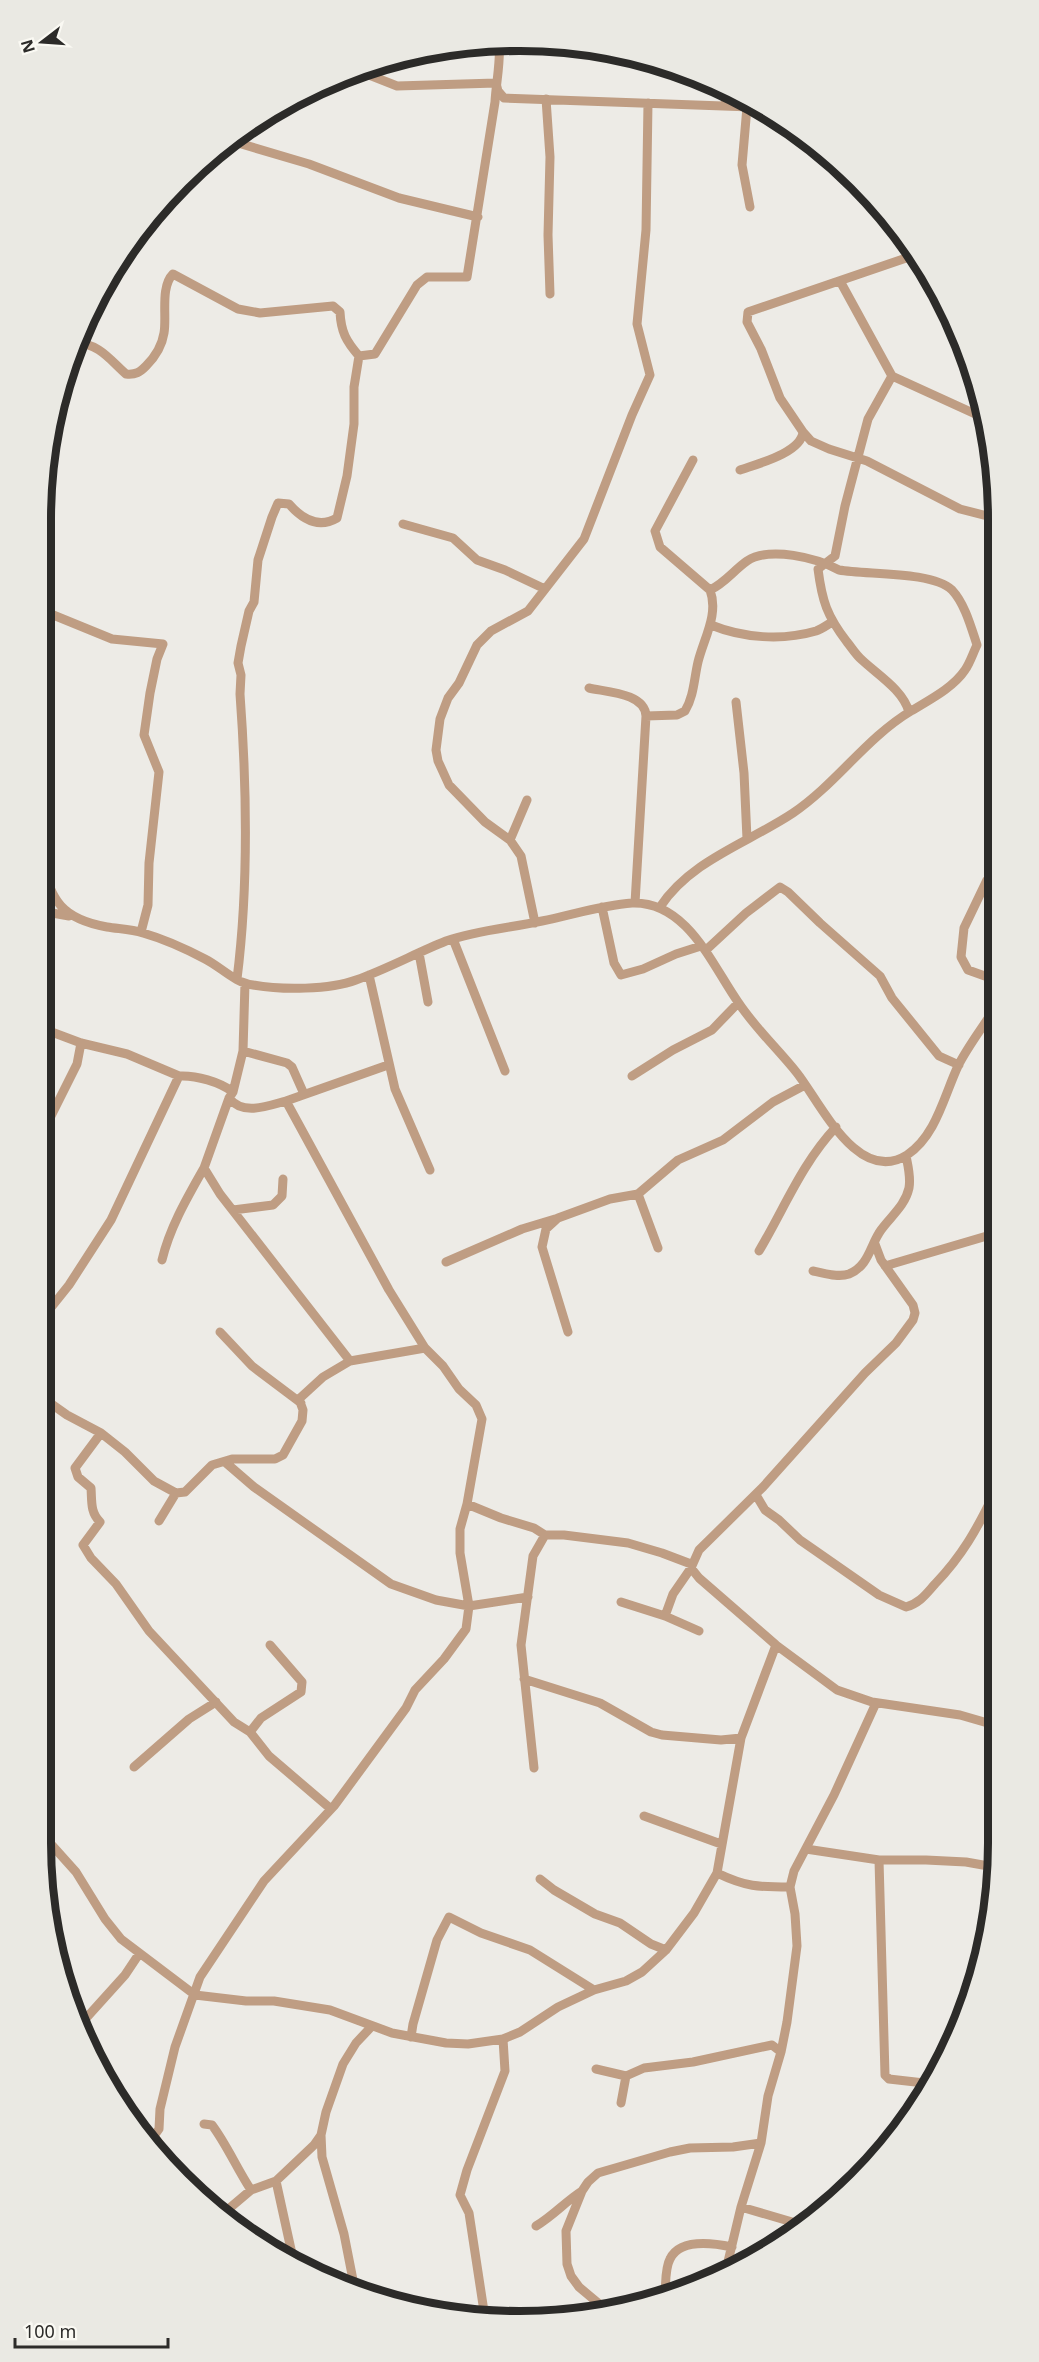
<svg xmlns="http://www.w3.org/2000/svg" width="1039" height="2362" viewBox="0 0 1039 2362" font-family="'Noto Sans',sans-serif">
	<rect width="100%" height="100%" fill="#edebe6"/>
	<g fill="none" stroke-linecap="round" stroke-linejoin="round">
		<path stroke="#a5bbe2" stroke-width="3" d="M 41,1652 L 50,1702"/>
		<path stroke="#bf9d83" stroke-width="9" d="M 359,71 L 397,86 L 496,83 L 498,91 L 504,98 L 751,107
			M 722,92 L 728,106
			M 546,99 L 550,157 L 548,235 L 550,294
			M 747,107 L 742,165 L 750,207
			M 228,140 L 309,164 L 399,198 L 478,217
			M 915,255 L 748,312 L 747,322 L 761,349 L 780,398 L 803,432 L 811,441 L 829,449 L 867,461 L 960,509 L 995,518
			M 840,281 L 892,376 L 868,419 L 845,506 L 835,556 L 818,569 C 822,601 827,616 847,642 C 852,648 856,655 862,660 C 878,675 903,690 909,712
			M 76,344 C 98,342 111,361 126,374 C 136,375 140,372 146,366 C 155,357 162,346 164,333 C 167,316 160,287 173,274 L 238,309 L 260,313 L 333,306 L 340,312 C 341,332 346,341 359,356 L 375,354 L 417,285 L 427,277 L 467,277 L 495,102 C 496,82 501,62 499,42
			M 892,376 L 984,418
			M 740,470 C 757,464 801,453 803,432
			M 403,524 L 453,538 L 477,560 L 505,570 L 545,589
			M 41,610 L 112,639 L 163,644 L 157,659 L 150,693 L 144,735 L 159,772 L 149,863 L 148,905 L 141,932
			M 711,625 C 743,638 782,641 816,631 C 822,629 827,625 832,622
			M 589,688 C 606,692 645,693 646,716
			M 736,702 L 744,773 L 747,839
			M 510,840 L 527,800
			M 41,859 C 51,901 62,919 107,927 C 119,929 131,929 143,933 C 164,939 186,949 205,959 C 221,967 235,983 253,985 C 281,990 330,990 356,980 C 387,969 416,953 446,941 C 477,930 510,928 542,921 C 572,915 602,905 632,903 C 687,901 712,965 738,1002 C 755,1028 778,1049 797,1073 C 820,1102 858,1186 907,1155 C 936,1136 944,1096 958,1066 C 967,1048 980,1031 991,1014 L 996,1010
			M 996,876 L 987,880 L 964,928 L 961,957 L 968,970 L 996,980
			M 635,903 L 646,716 L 677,715 L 685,711 C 694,696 694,679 698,662 C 704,638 719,614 710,590 L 660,547 L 655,531 L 693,460
			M 602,907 L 614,963 L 621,975 L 643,969 L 676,954 L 701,946
			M 660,907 C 691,860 748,843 793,813 C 836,784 866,738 911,711 C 929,700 953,688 965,670 C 970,663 973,653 977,645 C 971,627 965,604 952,590 C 932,571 867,575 839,570 C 817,558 770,546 747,561 C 734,570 725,583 710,590
			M 41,911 L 69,916
			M 535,923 L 521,856 L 510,840 L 485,822 L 449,785 L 438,761 L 436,750 L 440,719 L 448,698 L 459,683 L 477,645 L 491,631 L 528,611 L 584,539 L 632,415 L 650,375 L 637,324 L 646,230 L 648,103
			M 453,939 L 505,1071
			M 706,950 L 746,913 L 780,887 L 788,892 L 820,923 L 880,976 L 892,998 L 939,1056 L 959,1065
			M 419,953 L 428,1002
			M 369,975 L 395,1089 L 430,1170
			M 237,979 C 249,884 247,789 240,694 L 241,675 L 238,663 L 241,646 L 249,611 L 254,602 L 258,560 L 272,517 L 278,503 L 289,504 C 302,519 318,529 337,518 L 347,476 L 354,424 L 354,387 L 359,356
			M 41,1028 L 81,1043 L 127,1054 L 179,1076
			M 243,1051 L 287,1063 L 292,1067 L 304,1094
			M 632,1076 L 673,1050 L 712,1030 L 738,1003
			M 229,1098 L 204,1168 L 220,1194 L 350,1361
			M 286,1101 L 388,1065
			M 41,1136 L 77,1064 L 81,1043
			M 638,1194 L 658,1248
			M 233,1210 L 273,1205 L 282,1196 L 283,1179
			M 759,1251 C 784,1209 802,1163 836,1127
			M 162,1260 C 170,1227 187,1198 204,1168
			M 446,1262 L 522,1229 L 555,1219
			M 885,1266 L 997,1233
			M 813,1271 C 824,1273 838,1278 849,1274 C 869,1266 870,1245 881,1230 C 891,1216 905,1206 909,1188 C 911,1177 908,1166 906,1156
			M 41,1320 L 69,1285 L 111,1220 L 179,1076 C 196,1075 220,1082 233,1092
			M 220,1332 L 252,1366 L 301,1403
			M 568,1332 L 542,1247 L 546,1229 L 558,1218 L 610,1199 L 638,1194 L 678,1160 L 723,1140 L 773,1102 L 805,1085
			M 43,1398 L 67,1415 L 101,1433 L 125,1452 L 154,1481 L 176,1493 L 185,1492 L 212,1465 L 232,1459 L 275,1459 L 283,1455 L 302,1421 L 303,1410 L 299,1399 L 323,1377 L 350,1361 L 425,1348
			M 101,1433 L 75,1468 L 78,1477 L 91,1488 C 92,1501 90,1512 100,1522 L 83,1545 L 91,1558 L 116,1584 L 149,1631 L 234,1722 L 250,1732 L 269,1756 L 331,1809
			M 225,1462 L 254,1487 L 391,1584 L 436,1600 L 469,1606 L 528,1597
			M 756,1495 L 765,1510 L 779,1520 L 800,1540 L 879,1595 L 906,1607 C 920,1603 926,1594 935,1584 C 962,1556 977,1529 994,1494
			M 467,1504 L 501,1518 L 534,1528 L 545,1535 L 564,1535 L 628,1543 L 662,1553 L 691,1564
			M 159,1521 L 176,1493
			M 691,1564 L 691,1568 L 699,1578 L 776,1645 L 837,1690 L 872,1702 L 960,1715 L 998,1726
			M 621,1602 L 665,1616 L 699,1631
			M 665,1616 L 673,1594 L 691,1568 L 699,1550 L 763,1487 L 865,1373 L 896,1343 L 913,1320 L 915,1313 L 913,1305 L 881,1260 L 875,1244
			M 524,1679 L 600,1703 L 651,1732 L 662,1735 L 721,1740 L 741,1738
			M 250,1732 L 261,1718 L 301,1692 L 302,1682 L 270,1645
			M 134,1767 L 189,1719 L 216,1702
			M 534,1768 L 521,1645 L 533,1556 L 545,1535
			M 644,1816 L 721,1844
			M 41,1833 L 76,1872 L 105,1919 L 121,1939 L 195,1995 L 246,2001 L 274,2001 L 330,2010 L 392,2033 L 446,2043 L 468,2044 L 503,2039 L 520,2032 L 558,2007 L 594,1990 L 626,1981 L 642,1972 L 666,1950 L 694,1913 L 717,1873 L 741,1738 L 776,1645
			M 806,1849 L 879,1860 L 926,1860 L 966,1862 L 994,1867
			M 879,1860 L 885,2075 L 889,2079 L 933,2084
			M 717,1873 C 746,1887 758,1887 790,1887
			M 540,1879 L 554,1890 L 595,1914 L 620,1923 L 651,1944 L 666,1950
			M 79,2026 L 125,1975 L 139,1954
			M 411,2037 L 413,2024 L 437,1940 L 449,1917 L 481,1933 L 530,1950 L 594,1990
			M 596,2069 L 626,2076
			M 621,2103 L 626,2076 L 644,2068 L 693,2062 L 772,2045 L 781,2052
			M 204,2124 L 212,2125 C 227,2145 237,2169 251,2190
			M 142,2135 L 154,2136 L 159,2129 L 160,2109 L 175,2047 L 200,1977 L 264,1881 L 334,1806 L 406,1708 L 415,1690 L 444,1659 L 466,1629 L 469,1606 L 460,1553 L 460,1529 L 467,1504 L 482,1419 L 476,1405 L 459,1389 L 443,1366 L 425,1348 L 389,1290 L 286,1101 C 267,1106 243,1116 229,1098 L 233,1092 L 243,1051 L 245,983
			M 321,2135 L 322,2157 L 344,2234 L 354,2285
			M 154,2136 L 159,2143 L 163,2161
			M 276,2181 L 294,2263
			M 741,2207 L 799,2224
			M 225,2212 L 251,2190 L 276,2181 L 314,2145 L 321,2135 L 326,2112 L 343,2064 L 356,2043 L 372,2026
			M 536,2226 C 553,2216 566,2201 582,2191
			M 726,2270 L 741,2207 L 761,2143 L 768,2096 L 781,2052 L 787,2022 L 797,1946 L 795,1914 L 790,1887 L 794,1871 L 834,1795 L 876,1703
			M 665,2293 C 666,2283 665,2268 670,2259 C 680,2238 713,2243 732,2247
			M 610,2313 L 579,2287 L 571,2276 L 567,2264 L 566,2231 L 582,2191 L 588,2182 L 598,2173 L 670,2152 L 690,2148 L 733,2147 L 761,2143
			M 485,2318 L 469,2213 L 460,2195 L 467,2170 L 505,2071 L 503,2039"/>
	</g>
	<path d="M0 0H1039V2362H0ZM519 51H520A468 468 0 0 1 988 519V1843A468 468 0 0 1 520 2311H519A468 468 0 0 1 51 1843V519A468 468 0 0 1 519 51Z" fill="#eae9e3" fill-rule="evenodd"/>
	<path fill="none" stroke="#2c2b29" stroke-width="8" d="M519 51H520A468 468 0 0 1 988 519V1843A468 468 0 0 1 520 2311H519A468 468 0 0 1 51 1843V519A468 468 0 0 1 519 51Z"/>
	<g transform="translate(42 42) rotate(253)" stroke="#faf9f3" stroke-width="4.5" paint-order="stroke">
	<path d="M0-4.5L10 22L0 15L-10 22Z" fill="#2c2b29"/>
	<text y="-9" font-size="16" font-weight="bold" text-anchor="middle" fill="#2c2b29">N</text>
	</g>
	<path d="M15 2338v9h153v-9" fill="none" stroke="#2c2b29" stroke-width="3"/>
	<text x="24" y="2338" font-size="18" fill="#2c2b29" stroke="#faf9f3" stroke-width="4.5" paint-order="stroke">100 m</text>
</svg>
